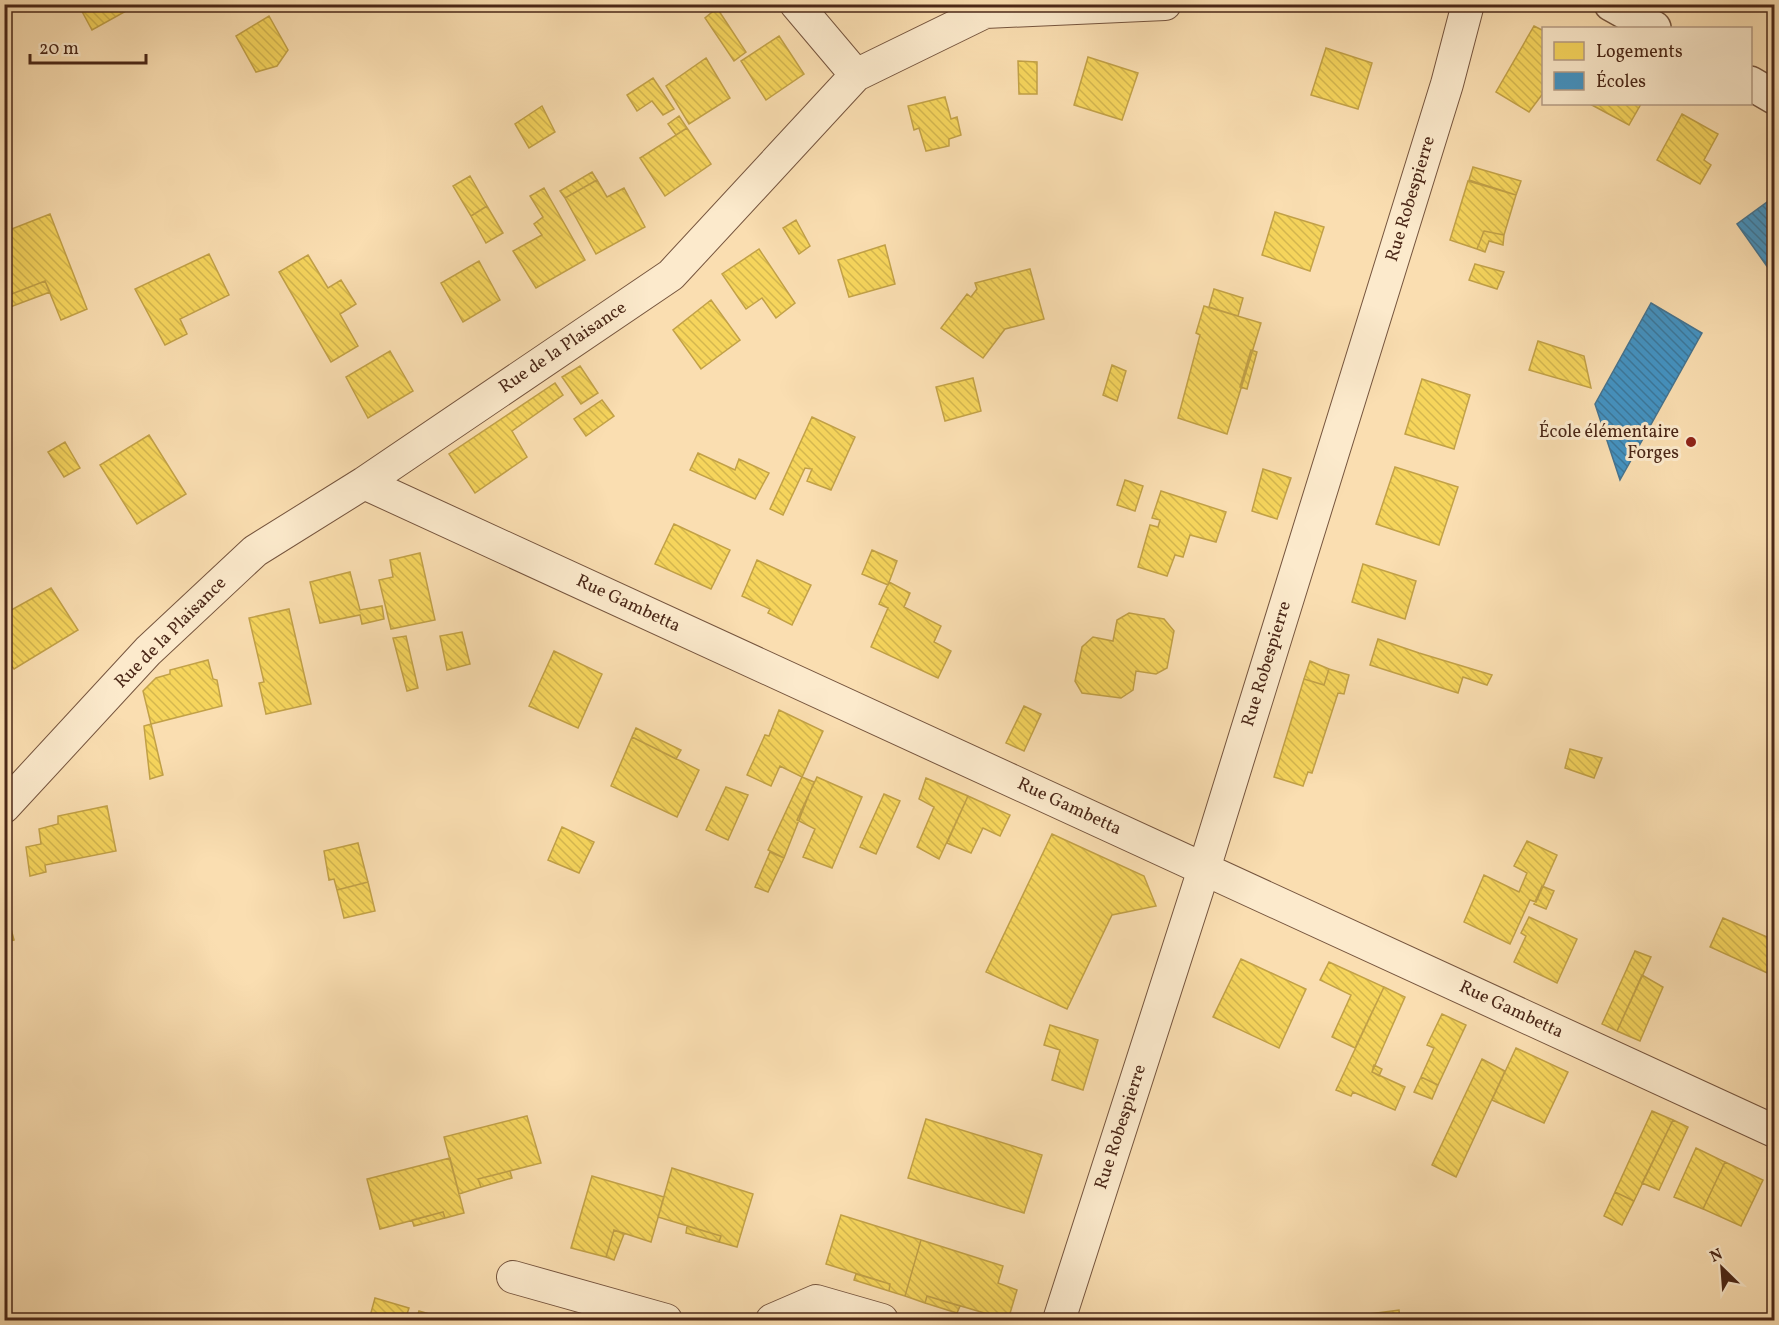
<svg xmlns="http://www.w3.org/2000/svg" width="1779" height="1325" viewBox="0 0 1779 1325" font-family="Vollkorn,serif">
	<defs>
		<pattern id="homes-back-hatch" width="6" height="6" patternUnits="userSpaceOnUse" patternTransform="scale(1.5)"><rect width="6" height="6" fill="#f6d55c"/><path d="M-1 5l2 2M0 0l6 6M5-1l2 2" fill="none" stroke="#d4b74f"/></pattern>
		<pattern id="schools-back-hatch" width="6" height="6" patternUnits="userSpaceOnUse" patternTransform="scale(1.5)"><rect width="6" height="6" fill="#4393c3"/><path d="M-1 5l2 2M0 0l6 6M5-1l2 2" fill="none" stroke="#3a789d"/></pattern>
	</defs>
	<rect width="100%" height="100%" fill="#fadeb1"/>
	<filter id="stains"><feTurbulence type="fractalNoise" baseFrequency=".00333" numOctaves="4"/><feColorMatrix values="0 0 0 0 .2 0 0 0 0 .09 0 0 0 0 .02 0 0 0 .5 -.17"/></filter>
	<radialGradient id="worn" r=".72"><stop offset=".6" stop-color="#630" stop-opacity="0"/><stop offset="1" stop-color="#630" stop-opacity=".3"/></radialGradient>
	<path fill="url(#homes-back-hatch)" stroke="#c2a147" stroke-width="1.5" d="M 78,4 L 125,4 L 128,10 L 92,30 Z
		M 1761,4 L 1774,4 L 1774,16 L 1760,7 Z
		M 717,8 L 746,52 L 734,61 L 705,18 Z
		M 269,16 L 288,50 L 277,66 L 256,72 L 236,36 Z
		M 1534,26 L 1544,31 L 1544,92 L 1529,112 L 1496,92 Z
		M 779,36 L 804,74 L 766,100 L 741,61 Z
		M 1326,48 L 1372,63 L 1358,109 L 1311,95 Z
		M 1088,57 L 1138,73 L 1122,120 L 1074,105 Z
		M 706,58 L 730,98 L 689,124 L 666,86 Z
		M 1018,61 L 1037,62 L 1037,94 L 1019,94 Z
		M 653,78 L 674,109 L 663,115 L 652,101 L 637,111 L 627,95 Z
		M 945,97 L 951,119 L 957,117 L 961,135 L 949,139 L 949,146 L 926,151 L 919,128 L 914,130 L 908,106 Z
		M 1590,104 L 1641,104 L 1629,125 Z
		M 542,106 L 555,132 L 529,148 L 515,124 Z
		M 1682,114 L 1718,134 L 1704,160 L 1711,165 L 1700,184 L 1657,160 Z
		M 679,116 L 687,128 L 676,135 L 668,124 Z
		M 687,128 L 711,164 L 665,196 L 640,158 Z
		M 1473,167 L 1521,181 L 1516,195 L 1469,180 Z
		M 592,172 L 597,180 L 565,198 L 560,191 Z
		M 470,176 L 487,206 L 471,216 L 453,186 Z
		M 597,180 L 607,197 L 624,188 L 645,227 L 596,254 L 565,198 Z
		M 1468,181 L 1516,195 L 1504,235 L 1484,231 L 1477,249 L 1450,240 Z
		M 544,188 L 585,260 L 536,288 L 513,251 L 542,235 L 534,224 L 543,217 L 530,196 Z
		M 487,206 L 503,233 L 486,243 L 471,216 Z
		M 1275,212 L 1324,227 L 1310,271 L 1262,255 Z
		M 50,214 L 87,309 L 61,320 L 45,281 L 4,297 L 4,232 Z
		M 796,220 L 810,246 L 799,254 L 783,228 Z
		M 1484,231 L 1504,235 L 1503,245 L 1489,241 L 1485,252 L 1477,249 Z
		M 885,245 L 895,284 L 849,297 L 838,260 Z
		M 759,249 L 795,303 L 776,318 L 762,298 L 746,309 L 722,274 Z
		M 209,254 L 229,295 L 180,319 L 187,334 L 165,345 L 135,289 Z
		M 308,255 L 328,288 L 341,280 L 356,304 L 340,314 L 358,346 L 331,362 L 279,272 Z
		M 479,261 L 500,300 L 463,322 L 441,283 Z
		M 1475,264 L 1504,272 L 1497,289 L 1469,280 Z
		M 1030,269 L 1044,319 L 1005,329 L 983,358 L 941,328 L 967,294 L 971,297 L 977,289 L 975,283 Z
		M 45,281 L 50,292 L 5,309 L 4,297 Z
		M 1214,289 L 1243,298 L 1238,316 L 1209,307 Z
		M 711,300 L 740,340 L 701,369 L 673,330 Z
		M 1204,306 L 1261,323 L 1227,434 L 1178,418 L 1200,335 L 1196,333 Z
		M 1538,341 L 1584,356 L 1591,388 L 1529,370 Z
		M 1251,350 L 1257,352 L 1247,389 L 1240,387 Z
		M 390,351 L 413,391 L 368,418 L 346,377 Z
		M 1112,365 L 1126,371 L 1117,401 L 1103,395 Z
		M 580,366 L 598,393 L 581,404 L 562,377 Z
		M 973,378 L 981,411 L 945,421 L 936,387 Z
		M 1422,379 L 1470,395 L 1454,449 L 1405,434 Z
		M 555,383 L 563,395 L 512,431 L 527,457 L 475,493 L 449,454 Z
		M 602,400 L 614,416 L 586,436 L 574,419 Z
		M 812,417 L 855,437 L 831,490 L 807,481 L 812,469 L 805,468 L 783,515 L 770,509 Z
		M 149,435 L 186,494 L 137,524 L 100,465 Z
		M 65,442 L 80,468 L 64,477 L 48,452 Z
		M 698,453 L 735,470 L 739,459 L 769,473 L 755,499 L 690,470 Z
		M 1395,467 L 1458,487 L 1439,545 L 1376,524 Z
		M 1263,469 L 1291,478 L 1277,519 L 1252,511 Z
		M 1125,480 L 1143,486 L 1135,511 L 1117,505 Z
		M 1161,491 L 1226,512 L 1216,542 L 1190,535 L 1183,557 L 1175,555 L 1167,576 L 1138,567 L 1150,525 L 1158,527 L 1160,520 L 1152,518 Z
		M 674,524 L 730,550 L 711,589 L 655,564 Z
		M 872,550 L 897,561 L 888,585 L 862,574 Z
		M 420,553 L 435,620 L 391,629 L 379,580 L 393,577 L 390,560 Z
		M 757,560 L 811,585 L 792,625 L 768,613 L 770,609 L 742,596 Z
		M 1363,564 L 1416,581 L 1405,619 L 1352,602 Z
		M 350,572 L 360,610 L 382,606 L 384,619 L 362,624 L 360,615 L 320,623 L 310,582 Z
		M 889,582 L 910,593 L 904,607 L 941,626 L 934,642 L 951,651 L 938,678 L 871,647 L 888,608 L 879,604 Z
		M 51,588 L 78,630 L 14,669 L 4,656 L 4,614 Z
		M 289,609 L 311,704 L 266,714 L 259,683 L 264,682 L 249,618 Z
		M 1129,613 L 1164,619 L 1174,631 L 1167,668 L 1156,674 L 1136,671 L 1133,690 L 1121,698 L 1082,693 L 1075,681 L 1082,647 L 1093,637 L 1113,641 L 1117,620 Z
		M 462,632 L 470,664 L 447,670 L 440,636 Z
		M 406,636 L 418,688 L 407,691 L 393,638 Z
		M 1378,639 L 1419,653 L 1492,675 L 1487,685 L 1463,677 L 1458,693 L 1370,665 Z
		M 554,651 L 602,674 L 578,728 L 529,706 Z
		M 208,660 L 213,679 L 217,680 L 222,706 L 151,724 L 143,691 L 156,678 L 170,674 L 170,670 Z
		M 1310,661 L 1329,669 L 1324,685 L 1304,679 Z
		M 1329,669 L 1349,675 L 1344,694 L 1338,693 L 1312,773 L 1308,772 L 1303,786 L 1274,777 L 1304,679 L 1324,685 Z
		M 1024,706 L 1041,714 L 1024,751 L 1006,743 Z
		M 779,710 L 823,731 L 802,777 L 780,766 L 771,786 L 747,775 L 765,735 L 769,736 Z
		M 151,724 L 163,775 L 150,779 L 144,726 Z
		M 636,728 L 681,750 L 676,759 L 632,737 Z
		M 632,737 L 699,770 L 677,817 L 611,786 Z
		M 1570,749 L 1602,758 L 1594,778 L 1565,768 Z
		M 802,777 L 814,782 L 784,858 L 768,850 Z
		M 817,777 L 862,797 L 832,868 L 803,857 L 815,829 L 797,820 Z
		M 926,778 L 968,796 L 939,859 L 917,847 L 934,807 L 919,799 Z
		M 726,787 L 748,795 L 728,840 L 706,830 Z
		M 884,794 L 900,801 L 876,854 L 860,847 Z
		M 968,796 L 1010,815 L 1000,836 L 983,828 L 971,853 L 947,843 Z
		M 107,806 L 116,851 L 45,865 L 46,872 L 30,876 L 26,847 L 41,844 L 39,829 L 58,824 L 58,816 Z
		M 562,827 L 594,842 L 579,873 L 548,860 Z
		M 1052,834 L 1144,876 L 1156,906 L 1112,915 L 1067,1009 L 986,972 Z
		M 1527,841 L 1557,855 L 1536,902 L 1530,900 L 1510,944 L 1464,922 L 1484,875 L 1519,892 L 1527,873 L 1514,866 Z
		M 358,843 L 368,882 L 337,890 L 334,879 L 329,880 L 324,851 Z
		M 770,852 L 784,858 L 768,892 L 755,887 Z
		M 368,882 L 375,911 L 344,918 L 337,890 Z
		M 1542,886 L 1554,891 L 1546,909 L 1534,904 Z
		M 4,903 L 14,940 L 4,943 Z
		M 1529,917 L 1577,939 L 1557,983 L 1514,962 L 1526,936 L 1521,933 Z
		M 1723,918 L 1774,940 L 1774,976 L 1710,947 Z
		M 1635,951 L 1651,957 L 1617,1031 L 1602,1024 Z
		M 1241,959 L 1306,989 L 1279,1048 L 1213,1017 Z
		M 1329,962 L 1384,987 L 1355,1048 L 1332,1037 L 1351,995 L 1320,980 Z
		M 1642,975 L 1663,987 L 1640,1041 L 1617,1031 Z
		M 1384,987 L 1405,997 L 1372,1072 L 1405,1087 L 1395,1110 L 1353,1092 L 1351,1096 L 1336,1090 Z
		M 1442,1014 L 1466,1025 L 1438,1085 L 1421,1077 L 1434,1048 L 1427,1045 Z
		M 1050,1025 L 1098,1040 L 1083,1090 L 1052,1080 L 1060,1050 L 1044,1045 Z
		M 1516,1048 L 1568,1072 L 1544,1123 L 1492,1100 Z
		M 1482,1059 L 1505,1071 L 1456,1177 L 1432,1165 Z
		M 1374,1065 L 1382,1069 L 1379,1076 L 1372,1072 Z
		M 1421,1077 L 1438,1085 L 1432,1099 L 1414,1092 Z
		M 1652,1111 L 1673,1120 L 1634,1201 L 1615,1192 Z
		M 527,1116 L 541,1163 L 478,1179 L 481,1187 L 459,1194 L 444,1137 Z
		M 926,1119 L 1042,1155 L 1024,1213 L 908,1178 Z
		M 1673,1120 L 1688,1127 L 1659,1190 L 1642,1183 Z
		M 1696,1148 L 1725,1162 L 1703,1209 L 1674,1197 Z
		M 450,1158 L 464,1213 L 445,1218 L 443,1212 L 380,1229 L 367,1179 Z
		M 1725,1162 L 1763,1180 L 1741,1226 L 1703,1209 Z
		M 672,1168 L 753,1194 L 737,1247 L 719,1242 L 721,1236 L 658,1217 Z
		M 510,1171 L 512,1178 L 481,1187 L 478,1179 Z
		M 592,1176 L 664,1197 L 651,1242 L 614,1230 L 606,1257 L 571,1248 Z
		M 1615,1192 L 1634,1201 L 1622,1225 L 1604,1216 Z
		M 443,1212 L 445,1218 L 414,1226 L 412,1220 Z
		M 841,1215 L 921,1240 L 905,1296 L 889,1291 L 890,1284 L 826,1264 Z
		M 687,1226 L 721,1236 L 719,1242 L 686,1233 Z
		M 614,1230 L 624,1234 L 614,1260 L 606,1257 Z
		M 921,1240 L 1003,1266 L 998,1283 L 1017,1290 L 1008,1320 L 927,1296 L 925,1303 L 905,1296 Z
		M 856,1274 L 890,1284 L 889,1291 L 854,1280 Z
		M 927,1296 L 960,1306 L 957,1313 L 925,1303 Z
		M 375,1298 L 409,1308 L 405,1320 L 369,1320 Z
		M 1399,1310 L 1400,1320 L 1363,1320 L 1362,1315 Z
		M 419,1311 L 440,1317 L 451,1320 L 416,1320 Z"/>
	<path fill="url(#schools-back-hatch)" stroke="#45738f" stroke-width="1.5" d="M 1774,197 L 1774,269 L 1771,272 L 1737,224 Z
		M 1651,303 L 1702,333 L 1620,480 L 1595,404 Z"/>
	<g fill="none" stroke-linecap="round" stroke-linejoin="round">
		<defs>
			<path id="minor" d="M 796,4 L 856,75
				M 364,483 L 1774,1131
				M 4,807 L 148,651 L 255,551 L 364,483 L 671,275 L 856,75 L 985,12 L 1165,4
				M 513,1277 L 666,1320
				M 772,1320 L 816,1301 L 882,1320
				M 1059,1320 L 1204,869 L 1447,84 L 1468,4"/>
			<path id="tertiary" d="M 1611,4 L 1654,28
				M 1750,83 L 1774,97"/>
		</defs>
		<use href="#minor" stroke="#76553e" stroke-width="34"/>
		<use href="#tertiary" stroke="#76553e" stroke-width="36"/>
		<use href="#minor" stroke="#fceacc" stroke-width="32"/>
		<use href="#tertiary" stroke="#fceacc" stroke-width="33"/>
	</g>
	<circle fill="#8f2418" stroke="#fceacc" stroke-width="2" cx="1691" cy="442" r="6"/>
	<g text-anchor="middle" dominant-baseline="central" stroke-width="6" stroke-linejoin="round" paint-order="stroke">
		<g font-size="18" fill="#4a2717" stroke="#fceacc">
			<text transform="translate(1411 199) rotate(-73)">Rue Robespierre</text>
			<text transform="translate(563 348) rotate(-34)">Rue de la Plaisance</text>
			<text transform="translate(628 604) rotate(25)">Rue Gambetta</text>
			<text transform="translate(171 633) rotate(-45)">Rue de la Plaisance</text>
			<text transform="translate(1267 664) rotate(-73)">Rue Robespierre</text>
			<text transform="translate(1069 807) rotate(25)">Rue Gambetta</text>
			<text transform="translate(1511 1010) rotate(25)">Rue Gambetta</text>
			<text transform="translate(1121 1127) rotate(-72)">Rue Robespierre</text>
		</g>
		<g font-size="18" fill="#4a2717" stroke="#fceacc" text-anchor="end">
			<text x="1679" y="432">École élémentaire<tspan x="1679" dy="21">Forges</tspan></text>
		</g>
	</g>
	<rect width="1779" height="1325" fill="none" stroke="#fadeb1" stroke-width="24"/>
	<rect x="6" y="6" width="1767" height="1313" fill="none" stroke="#4a2717" stroke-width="3"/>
	<rect x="12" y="12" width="1755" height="1301" fill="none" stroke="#4a2717" stroke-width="1.5"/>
	<rect x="1542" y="27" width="210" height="78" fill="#fceacc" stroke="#b59c84" stroke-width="1.5"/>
	<rect x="1554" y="42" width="30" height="18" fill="#f6d55c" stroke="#b59c84" stroke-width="1.5"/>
	<text x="1596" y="57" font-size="18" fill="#4a2717">Logements</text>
	<rect x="1554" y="72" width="30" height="18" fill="#4393c3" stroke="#b59c84" stroke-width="1.5"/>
	<text x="1596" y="87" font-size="18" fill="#4a2717">Écoles</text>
	<g transform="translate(1722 1268) rotate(335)" stroke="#fceacc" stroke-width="4.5" paint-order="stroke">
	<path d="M0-4.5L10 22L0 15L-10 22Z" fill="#4a2717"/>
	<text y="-9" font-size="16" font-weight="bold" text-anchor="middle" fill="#4a2717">N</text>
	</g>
	<path d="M30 54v9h116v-9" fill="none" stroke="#4a2717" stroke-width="3"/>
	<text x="39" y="54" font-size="18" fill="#4a2717" stroke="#fceacc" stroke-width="4.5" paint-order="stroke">20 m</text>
	<rect width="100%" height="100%" filter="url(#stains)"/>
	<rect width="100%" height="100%" fill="url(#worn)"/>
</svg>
